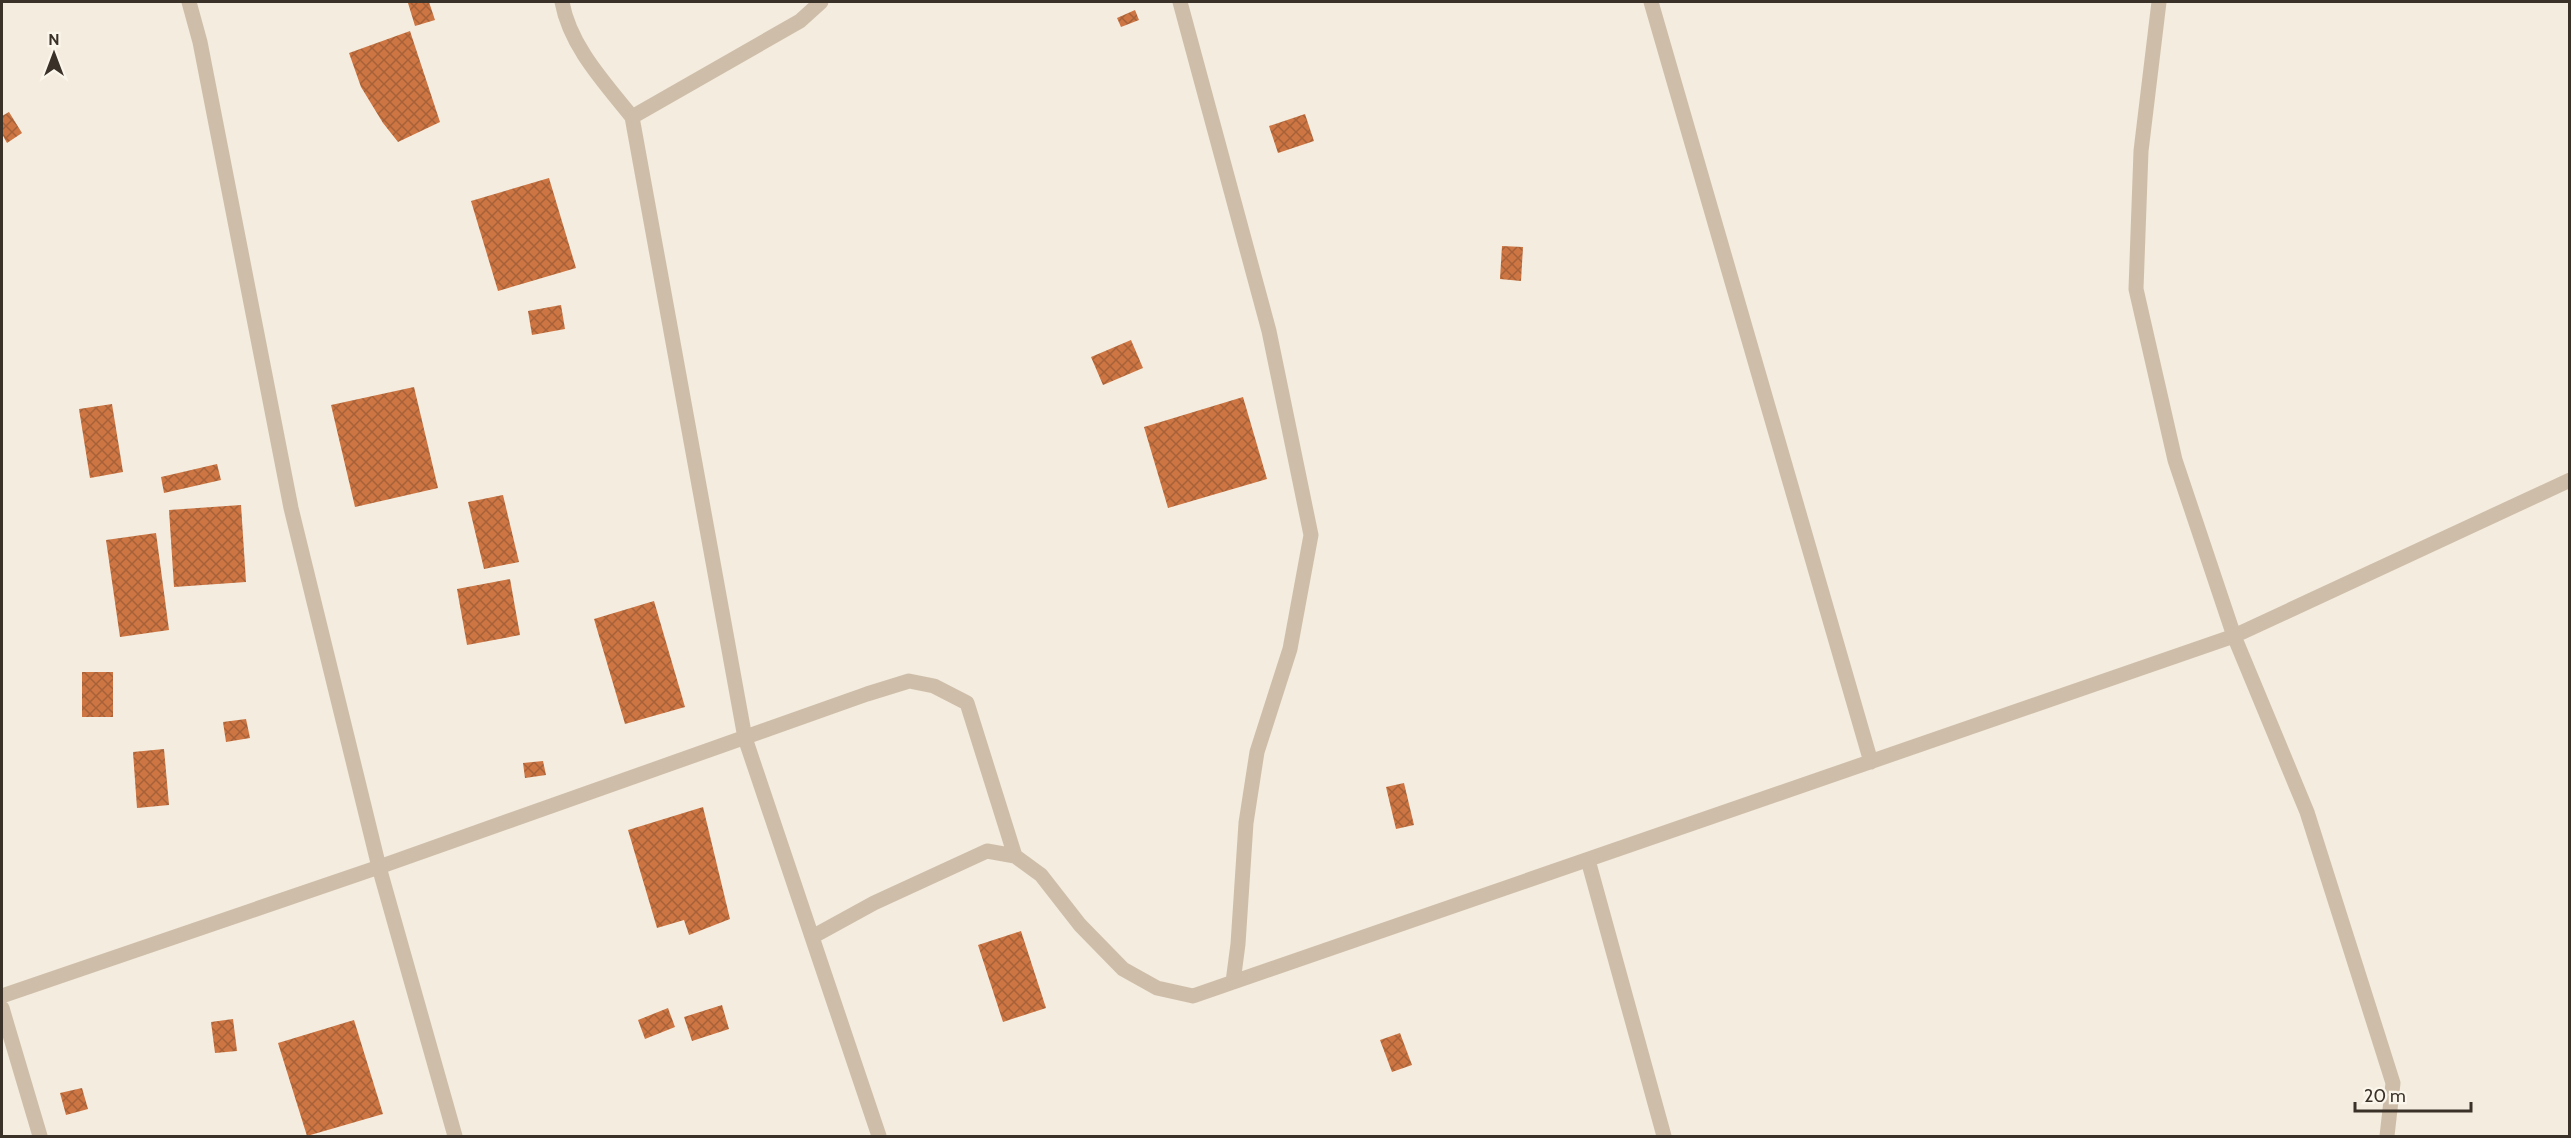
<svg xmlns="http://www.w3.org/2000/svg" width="2571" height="1138" viewBox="0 0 2571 1138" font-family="Cabin,sans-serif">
	<defs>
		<pattern id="building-cross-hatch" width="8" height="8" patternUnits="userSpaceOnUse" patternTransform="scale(1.5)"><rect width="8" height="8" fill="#cd7643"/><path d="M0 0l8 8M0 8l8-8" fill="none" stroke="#a76138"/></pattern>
	</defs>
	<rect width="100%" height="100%" fill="#f4ecde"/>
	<path fill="url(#building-cross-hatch)" d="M 413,2 L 429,2 L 435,20 L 415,26 L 408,3 Z
		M 1135,10 L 1139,20 L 1121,27 L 1117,18 Z
		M 410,31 L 440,122 L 398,142 L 383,123 L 361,87 L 349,53 Z
		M 9,112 L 22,133 L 7,143 L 2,134 L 2,116 Z
		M 1305,114 L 1314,141 L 1278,153 L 1269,126 Z
		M 549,178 L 576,268 L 498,291 L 471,201 Z
		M 1502,246 L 1523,247 L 1521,281 L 1500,279 Z
		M 561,305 L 565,329 L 532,335 L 528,311 Z
		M 1131,340 L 1143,368 L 1103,385 L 1091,357 Z
		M 414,387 L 438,488 L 355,507 L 331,405 Z
		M 1243,397 L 1267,479 L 1168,508 L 1144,427 Z
		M 112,404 L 123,472 L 90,478 L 79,409 Z
		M 217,464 L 221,480 L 164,493 L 161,477 Z
		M 503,495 L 519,562 L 484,569 L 468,502 Z
		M 241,505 L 246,582 L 174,587 L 169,510 Z
		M 156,533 L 169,630 L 120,637 L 106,540 Z
		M 510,579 L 520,635 L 467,645 L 457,589 Z
		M 654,601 L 685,707 L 625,724 L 594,619 Z
		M 82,672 L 113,672 L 113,717 L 82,717 Z
		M 246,719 L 250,738 L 226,742 L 223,722 Z
		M 164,749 L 169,805 L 137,808 L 133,752 Z
		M 543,761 L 546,775 L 525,778 L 523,763 Z
		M 1404,783 L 1414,825 L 1396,829 L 1386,787 Z
		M 703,807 L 730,919 L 689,935 L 684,920 L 657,928 L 628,830 Z
		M 1021,931 L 1046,1008 L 1003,1022 L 978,945 Z
		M 722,1005 L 729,1029 L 692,1041 L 684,1017 Z
		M 668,1008 L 675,1027 L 645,1039 L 638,1020 Z
		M 233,1019 L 237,1051 L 215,1053 L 211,1022 Z
		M 354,1020 L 383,1114 L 307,1136 L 278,1043 Z
		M 1400,1033 L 1412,1065 L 1392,1072 L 1380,1040 Z
		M 82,1088 L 88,1109 L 66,1115 L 60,1093 Z"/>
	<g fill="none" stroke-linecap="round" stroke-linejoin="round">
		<path stroke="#cebea9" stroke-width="15" d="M 189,2 L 200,42 L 291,508 L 379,867 L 455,1136
			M 562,2 C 570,46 604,82 632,117 L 745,738 L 879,1136
			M 1180,2 L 1269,331 L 1311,535 L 1290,649 L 1257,752 L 1246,823 L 1238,944 L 1233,982
			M 1651,2 L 1871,762
			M 2159,2 L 2141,151 L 2136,289 L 2175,460 L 2234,636 L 2307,812 L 2393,1083 L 2387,1136
			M 632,117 L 800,21 L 821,2
			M 1588,860 L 1664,1136
			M 812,937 L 874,903 L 987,851 L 1015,856 L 1041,875 L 1080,925 L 1123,969 L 1157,988 L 1193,996 L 2234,636 L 2570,480
			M 2,996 L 379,867 L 867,694 L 909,681 L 934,686 L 967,703 L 1015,856
			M 2,1008 L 40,1136"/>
	</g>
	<rect width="2571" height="1138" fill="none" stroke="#3a3129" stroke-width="6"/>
	<g transform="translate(54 54)" stroke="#fbf6eb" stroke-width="4.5" paint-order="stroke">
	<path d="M0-4.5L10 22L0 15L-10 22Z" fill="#3a3129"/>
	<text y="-9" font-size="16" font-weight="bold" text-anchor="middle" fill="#3a3129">N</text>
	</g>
	<path d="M2355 1102v9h116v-9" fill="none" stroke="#3a3129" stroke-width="3"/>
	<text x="2364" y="1102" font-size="18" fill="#3a3129" stroke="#fbf6eb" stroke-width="4.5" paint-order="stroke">20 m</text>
</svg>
